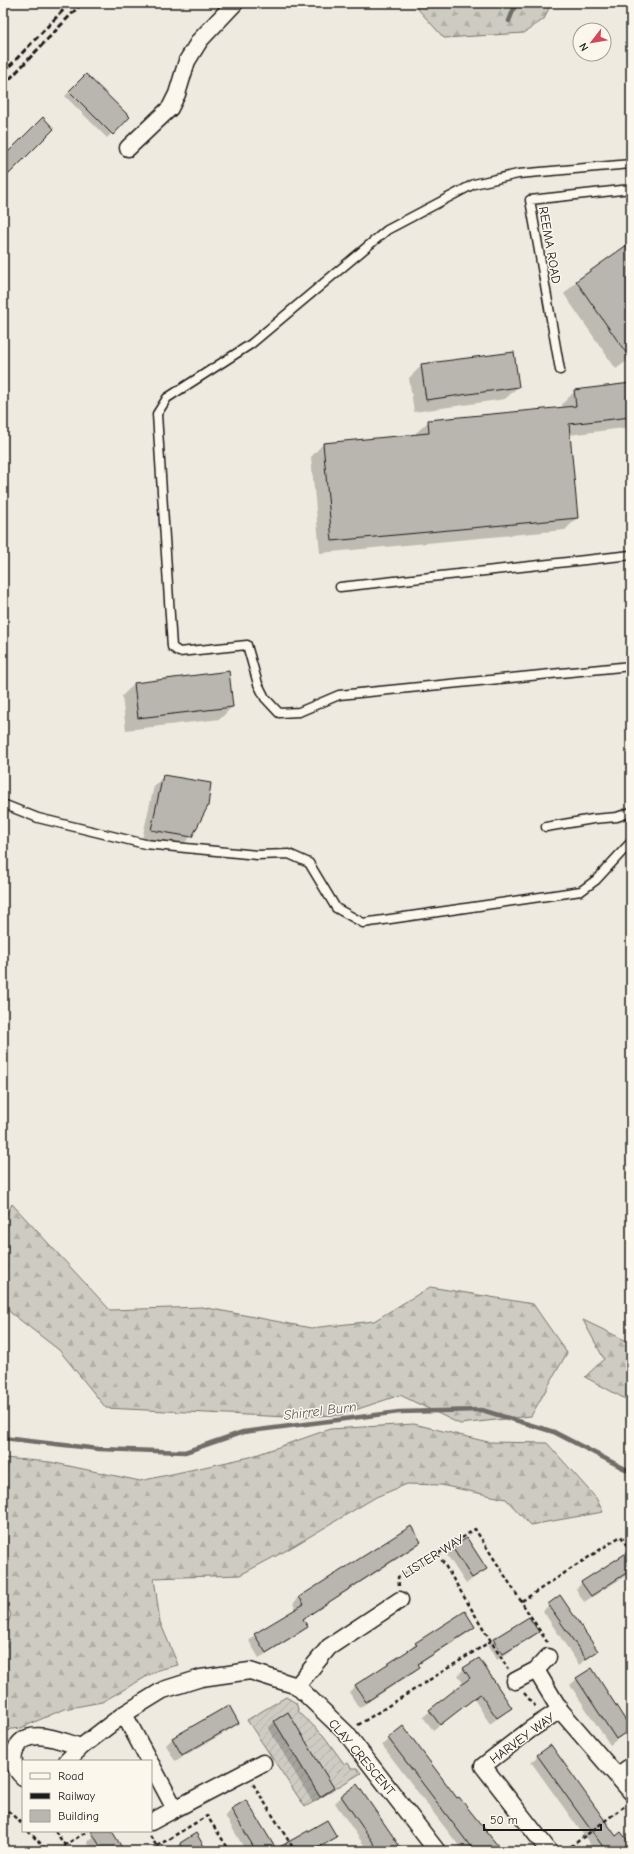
<svg xmlns="http://www.w3.org/2000/svg" width="634" height="1854" viewBox="0 0 634 1854" font-family="'Comic Neue',sans-serif">
	<defs>
		<pattern id="forest-firs" width="22" height="20" patternUnits="userSpaceOnUse"><rect width="22" height="20" fill="#ceccc2"/><path d="M5 1l3.5 6h-7zM16 11l3.5 6h-7z" fill="#b0afa6"/></pattern>
		<pattern id="garden-furrows" width="10" height="10" patternUnits="userSpaceOnUse"><rect width="10" height="10" fill="#ceccc2"/><path d="M-1 1l2-2M0 10L10 0M9 11l2-2" fill="none" stroke="#b0afa6"/></pattern>
	</defs>
	<rect width="100%" height="100%" fill="#eeeadf"/>
	<filter id="ink" filterUnits="userSpaceOnUse"><feTurbulence type="fractalNoise" baseFrequency=".025" numOctaves="2"/><feDisplacementMap in="SourceGraphic" scale="8" xChannelSelector="R" yChannelSelector="G"/><feConvolveMatrix kernelMatrix="1 2 1 2 8 2 1 2 1" color-interpolation-filters="sRGB"/></filter>
	<g filter="url(#ink)">
		<path fill="url(#forest-firs)" stroke="#75746f" d="M 420,3 L 551,3 L 544,19 L 524,33 L 444,38 L 417,8 Z
			M 12,1204 L 110,1310 L 202,1307 L 311,1328 L 374,1321 L 430,1287 L 533,1304 L 567,1353 L 531,1416 L 460,1424 L 400,1395 L 340,1415 L 287,1417 L 106,1408 L 59,1350 L 11,1313 L 3,1304 L 3,1221 Z
			M 583,1320 L 631,1343 L 631,1402 L 585,1377 L 604,1359 Z
			M 414,1424 L 488,1442 L 547,1443 L 596,1498 L 603,1512 L 530,1525 L 506,1499 L 441,1485 L 407,1484 L 376,1497 L 287,1550 L 240,1575 L 154,1578 L 160,1622 L 178,1665 L 158,1670 L 102,1702 L 64,1709 L 21,1728 L 3,1730 L 3,1635 L 11,1615 L 3,1595 L 3,1458 L 50,1462 L 140,1481 L 250,1457 L 330,1429 Z"/>
		<path fill="url(#garden-furrows)" stroke="#75746f" d="M 286,1697 L 296,1703 L 299,1712 L 323,1735 L 345,1765 L 348,1763 L 351,1768 L 357,1768 L 361,1773 L 305,1807 L 247,1720 Z"/>
		<path fill="#0003" d="M 344,3 L 355,3 L 350,8 Z
			M 86,76 L 128,117 L 107,138 L 65,96 Z
			M 631,244 L 631,358 L 616,369 L 564,294 L 577,281 Z
			M 422,365 L 518,387 L 505,399 L 414,412 L 409,378 Z
			M 631,384 L 631,427 L 569,435 L 577,518 L 565,530 L 320,553 L 311,457 L 323,444 L 416,436 L 416,433 L 429,421 L 563,408 L 562,404 L 575,391 Z
			M 134,684 L 232,707 L 220,719 L 126,730 L 122,696 Z
			M 164,776 L 191,836 L 181,846 L 142,839 L 154,786 Z
			M 420,1542 L 413,1549 L 302,1620 L 307,1627 L 300,1633 L 259,1658 L 249,1641 L 255,1635 L 297,1610 L 293,1604 L 299,1597 Z
			M 453,1548 L 486,1568 L 466,1584 L 447,1555 Z
			M 631,1559 L 630,1573 L 584,1602 L 576,1589 L 582,1583 Z
			M 549,1605 L 597,1651 L 579,1665 L 543,1611 Z
			M 474,1627 L 468,1633 L 418,1665 L 419,1667 L 413,1673 L 359,1708 L 349,1692 L 355,1686 L 410,1650 L 416,1643 Z
			M 537,1632 L 531,1638 L 497,1660 L 488,1646 L 494,1640 Z
			M 464,1669 L 511,1708 L 490,1724 L 474,1699 L 433,1730 L 423,1717 L 464,1684 L 458,1675 Z
			M 577,1679 L 630,1729 L 610,1745 L 570,1685 Z
			M 228,1706 L 238,1722 L 231,1729 L 175,1761 L 166,1745 L 172,1739 Z
			M 288,1713 L 333,1788 L 327,1794 L 313,1803 L 268,1728 L 274,1722 Z
			M 402,1728 L 499,1851 L 463,1851 L 436,1816 L 382,1745 Z
			M 538,1756 L 615,1837 L 631,1846 L 628,1851 L 595,1851 L 531,1762 Z
			M 342,1796 L 402,1851 L 368,1851 L 335,1803 Z
			M 232,1810 L 276,1851 L 246,1851 L 225,1816 Z
			M 101,1831 L 111,1831 L 123,1851 L 93,1851 L 87,1842 Z
			M 335,1837 L 329,1843 L 315,1851 L 287,1851 Z
			M 181,1843 L 205,1851 L 175,1851 L 175,1850 Z"/>
		<g fill="none" stroke-linecap="round" stroke-linejoin="round">
			<path stroke="#6f6d69" stroke-width="4.5" d="M 509,21 L 516,3
				M 3,1438 L 99,1449 L 185,1452 L 243,1432 L 399,1412 L 482,1410 L 554,1432 L 631,1472"/>
		</g>
		<path fill="#b9b6af" stroke="#1c1c1c" d="M 86,74 L 130,117 L 113,135 L 69,91 Z
			M 43,117 L 54,129 L 3,180 L 3,157 Z
			M 631,242 L 631,360 L 576,281 Z
			M 514,352 L 519,387 L 426,400 L 421,364 Z
			M 631,383 L 631,417 L 569,424 L 578,518 L 332,541 L 323,443 L 429,433 L 428,420 L 576,406 L 574,390 Z
			M 229,671 L 233,707 L 138,718 L 134,683 Z
			M 163,775 L 211,783 L 208,806 L 192,837 L 151,830 Z
			M 411,1526 L 421,1542 L 303,1619 L 308,1627 L 266,1653 L 254,1634 L 304,1604 L 299,1597 Z
			M 467,1538 L 487,1569 L 472,1578 L 452,1547 Z
			M 631,1550 L 631,1570 L 591,1596 L 581,1582 Z
			M 560,1595 L 598,1651 L 586,1659 L 548,1604 Z
			M 465,1611 L 475,1627 L 418,1664 L 420,1667 L 366,1702 L 355,1685 L 417,1645 L 415,1643 Z
			M 529,1617 L 539,1632 L 503,1654 L 493,1639 Z
			M 479,1658 L 512,1708 L 497,1718 L 480,1694 L 440,1725 L 429,1710 L 470,1678 L 463,1668 Z
			M 592,1668 L 631,1729 L 616,1739 L 576,1678 Z
			M 229,1705 L 239,1723 L 182,1755 L 172,1738 Z
			M 288,1712 L 334,1788 L 320,1797 L 274,1721 Z
			M 403,1726 L 457,1798 L 459,1797 L 502,1851 L 474,1851 L 388,1738 Z
			M 551,1745 L 616,1836 L 621,1832 L 631,1845 L 631,1851 L 606,1851 L 537,1755 Z
			M 357,1784 L 403,1851 L 379,1851 L 341,1796 Z
			M 246,1800 L 276,1849 L 327,1820 L 337,1837 L 312,1851 L 256,1851 L 231,1809 Z
			M 91,1831 L 112,1831 L 124,1851 L 103,1851 Z
			M 196,1833 L 207,1851 L 185,1851 L 180,1843 Z"/>
		<g fill="none" stroke-linecap="round" stroke-linejoin="round">
			<defs>
				<path id="lane" d="M 631,164 L 518,174 L 474,184 L 387,230 L 251,344 L 167,398 L 157,414 L 172,647 L 179,652 L 247,645 L 258,684 L 265,698 L 279,713 L 299,712 L 339,695 L 631,666
					M 560,370 L 530,200 L 631,189
					M 340,587 L 631,555
					M 3,804 L 38,818 L 145,844 L 257,855 L 289,854 L 309,863 L 336,908 L 363,923 L 581,891 L 596,880 L 631,842
					M 546,827 L 593,819 L 617,817 L 631,812"/>
				<path id="street" d="M 128,148 L 170,108 L 177,94 L 187,61 L 200,40 L 235,3
					M 536,1670 L 560,1710
					M 515,1681 L 536,1670 L 548,1657
					M 297,1686 L 329,1647 L 400,1600
					M 124,1714 L 149,1761
					M 67,1761 L 81,1747 L 124,1714 L 163,1690 L 201,1678 L 250,1671 L 297,1686 L 346,1733 L 437,1851
					M 151,1764 L 175,1809 L 263,1763
					M 617,1776 L 631,1766
					M 23,1777 C 17,1772 12,1762 14,1754 C 23,1723 61,1741 81,1747
					M 151,1822 L 175,1809
					M 549,1851 L 483,1766 L 531,1729 L 560,1710 L 631,1792"/>
			</defs>
			<use href="#lane" stroke="#1c1c1c" stroke-width="11"/>
			<use href="#street" stroke="#1c1c1c" stroke-width="19"/>
			<path stroke="#1c1c1c" stroke-width="2.5" stroke-dasharray="4 3" stroke-linecap="butt" d="M 438,1554 L 508,1669
				M 399,1586 L 398,1577 L 438,1554 L 475,1529 L 547,1642
				M 522,1601 L 621,1536 L 631,1553
				M 524,1693 L 536,1707
				M 358,1725 L 491,1641
				M 253,1784 L 295,1851
				M 3,1806 L 23,1825
				M 28,1831 L 48,1851
				M 55,1831 L 65,1845
				M 150,1836 L 160,1851
				M 157,1846 L 207,1816 L 230,1851
				M 71,1851 L 65,1845 L 88,1831
				M 287,1851 L 293,1847
				M 565,1851 L 626,1805"/>
			<use href="#lane" stroke="#fbf7ec" stroke-width="8"/>
			<use href="#street" stroke="#fbf7ec" stroke-width="16"/>
			<path stroke="#1c1c1c" stroke-width="3" stroke-dasharray="6 3" stroke-linecap="butt" d="M 3,73 L 70,3
				M 3,86 L 82,3"/>
		</g>
	</g>
	<g text-anchor="middle" dominant-baseline="central" stroke-width="3" stroke-linejoin="round" paint-order="stroke">
		<g font-size="13" fill="#1c1c1c" stroke="#fbf7ec">
			<text transform="translate(550 245) rotate(80)">REEMA ROAD</text>
			<text transform="translate(433 1556) rotate(-32)">LISTER WAY</text>
			<text transform="translate(522 1738) rotate(-36)">HARVEY WAY</text>
			<text transform="translate(362 1757) rotate(50)">CLAY CRESCENT</text>
		</g>
		<g font-size="14" font-style="italic" fill="#5a5956" stroke="#fbf7ec">
			<text transform="translate(320 1411) rotate(-7)">Shirrel Burn</text>
		</g>
	</g>
	<rect width="634" height="1854" fill="none" stroke="#fbf7ec" stroke-width="16"/>
	<rect x="8" y="8" width="618" height="1838" fill="none" stroke="#1c1c1c" stroke-width="1.5" filter="url(#ink)"/>
	<rect x="22" y="1760" width="130" height="72" fill="#fbf7ec" stroke="#a29f99"/>
	<rect x="30" y="1773" width="20" height="6" fill="#fbf7ec" stroke="#a29f99"/>
	<text x="58" y="1780" font-size="12" fill="#1c1c1c">Road</text>
	<rect x="30" y="1793" width="20" height="6" fill="#1c1c1c" stroke="#a29f99"/>
	<text x="58" y="1800" font-size="12" fill="#1c1c1c">Railway</text>
	<rect x="30" y="1810" width="20" height="12" fill="#b9b6af" stroke="#a29f99"/>
	<text x="58" y="1820" font-size="12" fill="#1c1c1c">Building</text>
	<g transform="translate(592 42) rotate(239)"><circle r="19" fill="#fbf7ec" stroke="#a29f99"/>
	<path d="M0-3L7 15L0 10L-7 15Z" fill="#d1495b"/>
	<text y="-6" font-size="11" font-weight="bold" text-anchor="middle" fill="#1c1c1c">N</text>
	</g>
	<path d="M484 1824v6h117v-6" fill="none" stroke="#1c1c1c" stroke-width="2"/>
	<text x="490" y="1824" font-size="12" fill="#1c1c1c" stroke="#fbf7ec" stroke-width="3" paint-order="stroke">50 m</text>
</svg>
